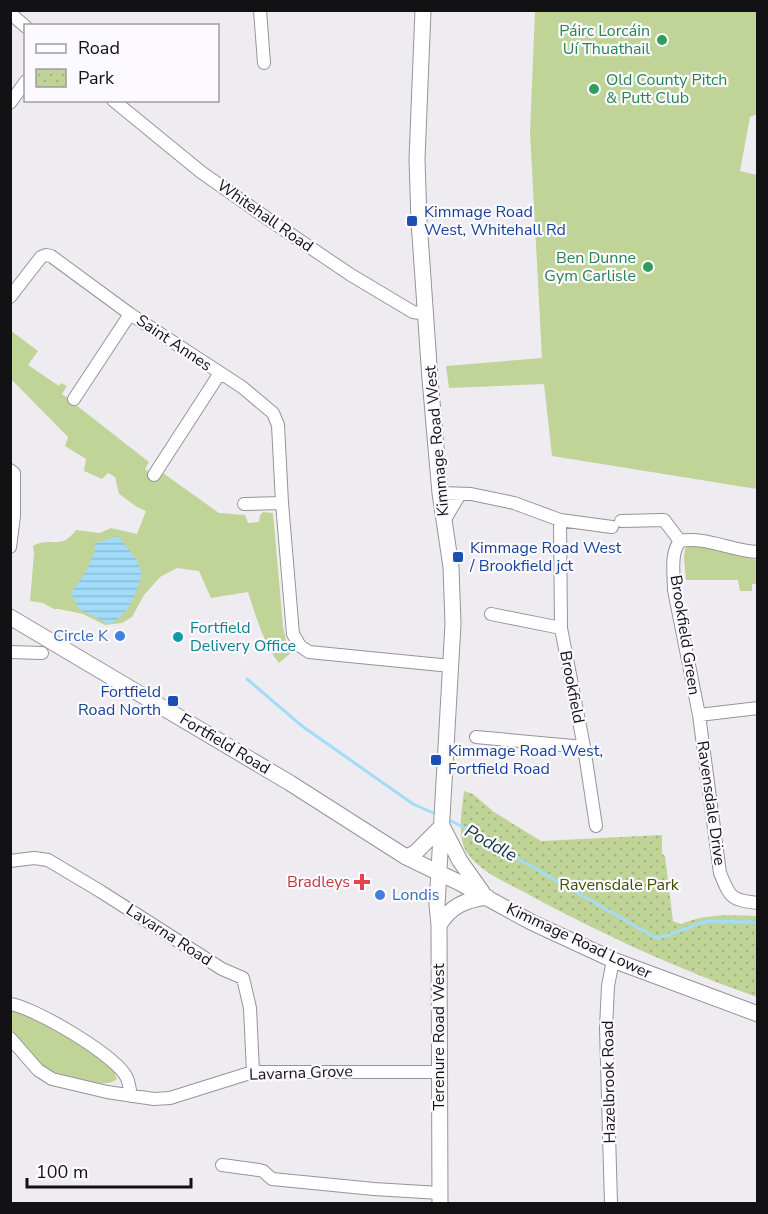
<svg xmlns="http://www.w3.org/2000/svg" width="768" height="1214" viewBox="0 0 768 1214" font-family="'Nunito Sans',sans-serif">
	<defs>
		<pattern id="park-dots" width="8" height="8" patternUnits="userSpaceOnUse" patternTransform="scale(1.5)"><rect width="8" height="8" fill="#c0d498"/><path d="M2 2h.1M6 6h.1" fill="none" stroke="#a4b582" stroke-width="1.8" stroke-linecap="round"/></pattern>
		<pattern id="water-rules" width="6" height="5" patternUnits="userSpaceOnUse" patternTransform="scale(1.5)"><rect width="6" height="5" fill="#a2dcf9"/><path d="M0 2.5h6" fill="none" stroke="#8abcd5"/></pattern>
	</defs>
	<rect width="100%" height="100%" fill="#efecf1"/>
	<path fill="#c0d498" d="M 535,11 L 757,11 L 757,114 L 750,117 L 740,171 L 757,175 L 757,489 L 552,456 L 544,384 L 449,388 L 446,366 L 542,358 L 530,132 Z
		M 10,330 L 38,351 L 28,365 L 59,386 L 61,383 L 67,386 L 62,394 L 149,462 L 145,469 L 158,480 L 163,473 L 219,513 L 245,515 L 248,523 L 259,522 L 260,515 L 263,512 L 273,513 L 283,626 L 286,641 L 292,652 L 279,663 C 263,643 256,616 248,592 L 211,598 L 199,571 L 177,568 L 160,577 L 144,595 L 132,617 L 122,623 L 105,625 L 83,614 L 59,609 L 54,609 L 43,603 L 30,601 L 34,553 L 33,546 C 50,536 61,551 76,530 L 100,533 L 111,528 L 137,534 L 146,511 L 137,507 L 119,494 L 115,477 L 108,473 L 102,479 L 84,471 L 86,459 L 65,446 L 68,437 L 11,379 Z
		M 695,545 L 757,560 L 757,584 L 752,584 L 752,591 L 740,591 L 738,580 L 686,580 L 684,558 L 685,548 Z
		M 11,1009 L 25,1013 L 49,1025 L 99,1056 L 112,1067 L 117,1079 C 105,1091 58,1076 45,1067 C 37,1061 14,1038 11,1028 C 9,1023 11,1014 11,1009 Z"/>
	<path fill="url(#park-dots)" d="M 464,791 L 473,794 L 494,812 L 541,841 L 662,835 L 662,854 L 665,856 L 673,921 L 681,924 C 706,913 731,915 757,916 L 757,997 C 677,969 599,933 524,892 C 505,882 481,872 468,854 C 456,838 462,810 464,791 Z"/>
	<path fill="url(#water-rules)" d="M 118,536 L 136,559 L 142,573 C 136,594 130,614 109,624 L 79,609 L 71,593 L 87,570 L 96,548 L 93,544 Z"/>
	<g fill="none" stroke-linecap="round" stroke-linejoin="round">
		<path stroke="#a2dcf9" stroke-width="3" d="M 247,679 L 302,726 L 413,804 L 438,815
			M 447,819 L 467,829 L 656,938 L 669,935 L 706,921 L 758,922"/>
		<defs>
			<path id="minor" d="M 260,10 L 264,63
				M 10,13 L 26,27
				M 113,100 L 201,172 L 268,219 L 351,275 L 413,312 L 427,314
				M 10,103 L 26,81
				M 10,297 L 41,257 L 46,255 L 51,256 L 130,314 L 242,387 L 273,413 L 278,425 L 282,503 L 293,634 L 300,646 L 309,652 L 451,666
				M 74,399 L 130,314
				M 10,470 L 14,473 L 14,516 L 10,547
				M 154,475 L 220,373
				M 440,493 L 471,494 L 514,503 L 560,520 L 612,527
				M 244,504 L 282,503
				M 560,520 L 561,628 L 584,747 L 596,826
				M 444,521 L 460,494
				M 621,521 L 664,520 L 680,541
				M 758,552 C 732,551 705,536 680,541 C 670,553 674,575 674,590 L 699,715 L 720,873 C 730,897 730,900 758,903
				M 491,614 L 561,628
				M 10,652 L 42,653
				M 699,715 L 758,708
				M 476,737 L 584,747
				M 10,861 L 34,858 L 48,860 L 100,891 L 222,969 L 243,978 L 250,1008 L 253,1072
				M 10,1004 C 34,1007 117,1056 127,1078 C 129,1083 130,1090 131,1096
				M 10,1038 L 38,1070 L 52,1079 L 107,1092 L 154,1099 L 170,1098 L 253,1072 L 438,1072
				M 222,1165 L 259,1170 L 263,1171 L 272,1179 L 374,1189 L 440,1193
				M 611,1204 L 606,1028 L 608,986 L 613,960"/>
			<path id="major" d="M 423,10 L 417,159 L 419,221 L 430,379 L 440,493 L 451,567 L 453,624 L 437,905 L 439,925 L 440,1204
				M 10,617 L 290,783 L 406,857 L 458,882 L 531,922 L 613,960 L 758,1014
				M 442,826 L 460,861 L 482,892
				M 406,857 L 415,853 L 441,827
				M 439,925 C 451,906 465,900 487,897"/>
		</defs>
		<use href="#minor" stroke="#969498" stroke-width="14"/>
		<use href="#major" stroke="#969498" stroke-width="17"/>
		<use href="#minor" stroke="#fff" stroke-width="12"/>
		<use href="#major" stroke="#fff" stroke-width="15"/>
	</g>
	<g fill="#2e9e5b" stroke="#fcfaff" stroke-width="2">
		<circle cx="662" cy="40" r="6"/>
		<circle cx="594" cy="89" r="6"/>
		<circle cx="648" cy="267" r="6"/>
	</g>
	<g fill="#1a4fb4" stroke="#fcfaff" stroke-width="2">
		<rect x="406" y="215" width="12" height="12" rx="3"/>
		<rect x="452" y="551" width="12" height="12" rx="3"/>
		<rect x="167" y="695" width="12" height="12" rx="3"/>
		<rect x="430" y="754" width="12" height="12" rx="3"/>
	</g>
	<g fill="#3f7fe0" stroke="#fcfaff" stroke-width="2">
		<circle cx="120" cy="636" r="6"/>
		<circle cx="380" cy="895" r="6"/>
	</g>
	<circle fill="#0f9aa8" stroke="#fcfaff" stroke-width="2" cx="178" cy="637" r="6"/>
	<path fill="#e0444e" stroke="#fcfaff" stroke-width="2" d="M359 873h6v6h6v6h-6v6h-6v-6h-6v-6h6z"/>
	<g text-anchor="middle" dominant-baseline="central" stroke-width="4.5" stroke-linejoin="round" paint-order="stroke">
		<g font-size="16" fill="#27864d" stroke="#fcfaff" text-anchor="end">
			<text x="650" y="31">Páirc Lorcáin<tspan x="650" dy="18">Uí Thuathail</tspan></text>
			<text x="606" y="80" text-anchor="start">Old County Pitch<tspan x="606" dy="18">&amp; Putt Club</tspan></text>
			<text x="636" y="258">Ben Dunne<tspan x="636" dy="18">Gym Carlisle</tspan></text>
		</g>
		<g font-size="16" fill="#164399" stroke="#fcfaff" text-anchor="start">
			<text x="424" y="212">Kimmage Road<tspan x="424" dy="18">West, Whitehall Rd</tspan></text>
			<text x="470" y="548">Kimmage Road West<tspan x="470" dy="18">/ Brookfield jct</tspan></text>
			<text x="161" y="692" text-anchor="end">Fortfield<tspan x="161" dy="18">Road North</tspan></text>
			<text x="448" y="751">Kimmage Road West,<tspan x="448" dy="18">Fortfield Road</tspan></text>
		</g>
		<g font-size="16" fill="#121113" stroke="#fcfaff">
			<text transform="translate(265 216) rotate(35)">Whitehall Road</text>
			<text transform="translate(174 343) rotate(34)">Saint Annes</text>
			<text transform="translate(437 441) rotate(-95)">Kimmage Road West</text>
			<text transform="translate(685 635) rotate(81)">Brookfield Green</text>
			<text transform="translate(572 687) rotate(79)">Brookfield</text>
			<text transform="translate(225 744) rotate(31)">Fortfield Road</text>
			<text transform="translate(711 803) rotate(82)">Ravensdale Drive</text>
			<text transform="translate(169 935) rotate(33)">Lavarna Road</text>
			<text transform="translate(579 941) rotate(25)">Kimmage Road Lower</text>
			<text transform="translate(439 1037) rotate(-90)">Terenure Road West</text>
			<text transform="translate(301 1073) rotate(-2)">Lavarna Grove</text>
			<text transform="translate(609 1082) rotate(-91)">Hazelbrook Road</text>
		</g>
		<g font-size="16" fill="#0d838f" stroke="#fcfaff" text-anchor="start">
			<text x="190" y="628">Fortfield<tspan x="190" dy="18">Delivery Office</tspan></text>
		</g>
		<g font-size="16" fill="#366cbe" stroke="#fcfaff" text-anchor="end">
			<text x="108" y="636">Circle K</text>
			<text x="392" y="895" text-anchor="start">Londis</text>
		</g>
		<g font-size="16" fill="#be3a42" stroke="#fcfaff" text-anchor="end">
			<text x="350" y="882">Bradleys</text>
		</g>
		<g font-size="16" fill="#3d4e02" stroke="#fcfaff">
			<text x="619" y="885">Ravensdale Park</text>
		</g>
		<g font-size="18" font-style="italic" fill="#143746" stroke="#fcfaff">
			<text transform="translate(491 843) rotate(29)">Poddle</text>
		</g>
	</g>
	<rect width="768" height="1214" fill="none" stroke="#121113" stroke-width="24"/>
	<rect x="24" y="24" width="195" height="78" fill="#fcfaff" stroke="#9e9da1" stroke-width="1.5"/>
	<rect x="36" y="44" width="30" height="9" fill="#ffffff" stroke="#9e9da1" stroke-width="1.5"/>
	<text x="78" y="54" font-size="18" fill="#121113">Road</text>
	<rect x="36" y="69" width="30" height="18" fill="url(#park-dots)" stroke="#9e9da1" stroke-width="1.5"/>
	<text x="78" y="84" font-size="18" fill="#121113">Park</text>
	<path d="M27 1178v9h164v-9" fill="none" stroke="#121113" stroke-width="3"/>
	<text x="36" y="1178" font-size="18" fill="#121113" stroke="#fcfaff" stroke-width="4.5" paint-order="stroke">100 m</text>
</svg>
